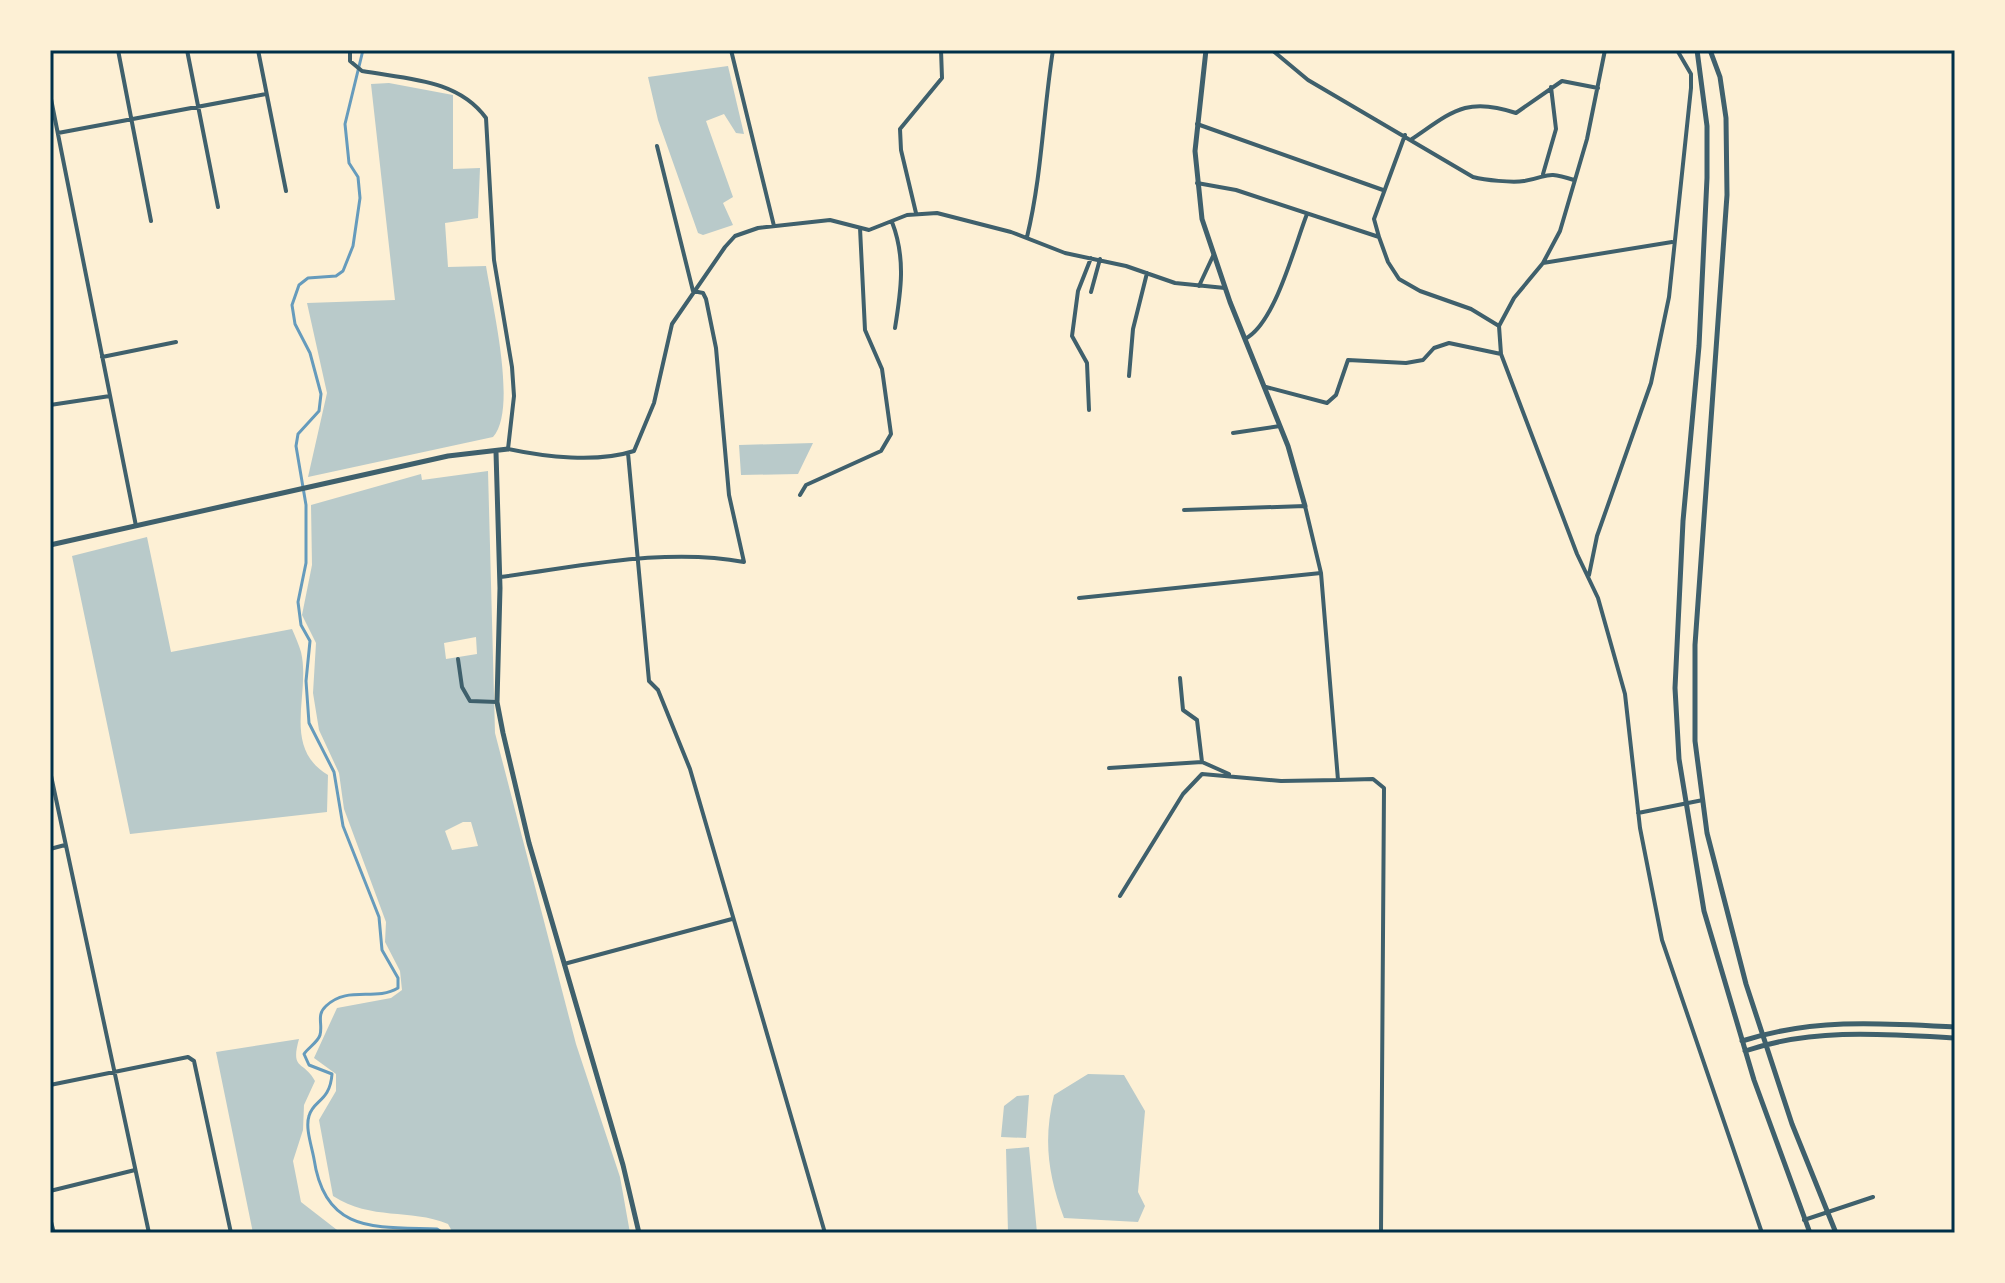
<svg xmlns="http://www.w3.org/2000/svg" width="2005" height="1283" viewBox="0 0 2005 1283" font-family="'Nunito Sans',sans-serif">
	<rect width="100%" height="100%" fill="#fdf0d5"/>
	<path fill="#b9caca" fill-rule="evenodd" d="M 728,66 L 744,134 L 736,133 L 724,114 L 706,121 L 733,197 L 723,203 L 733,225 L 703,235 L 698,233 L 658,120 L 648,77 Z
		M 389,83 L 453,95 L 453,169 L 480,168 L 478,218 L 445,223 L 448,267 L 486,266 C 492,304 518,410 493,437 L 308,477 L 327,393 L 307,303 L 395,300 L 371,84 Z
		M 813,443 L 798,474 L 741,475 L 739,445 Z
		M 488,471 L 495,733 L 576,1044 L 620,1177 L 630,1233 L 453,1233 L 448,1224 C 409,1208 372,1221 333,1196 L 319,1120 L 336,1091 L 336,1074 L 314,1058 L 337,1008 L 391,998 L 402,990 L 400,971 L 385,942 L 386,922 L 344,809 L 339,773 L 319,730 L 313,693 L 316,643 L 302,615 L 312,565 L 311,505 L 421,474 L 422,480 ZM 476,637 L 477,654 L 446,659 L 444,643 ZM 463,822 L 471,822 L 478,846 L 452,850 L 445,831 Z
		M 147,537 L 171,652 L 292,629 C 295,636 299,645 301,652 C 311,694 281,747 328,775 L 327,812 L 130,834 L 72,556 Z
		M 299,1039 C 290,1071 304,1060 315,1081 L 304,1105 L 303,1130 L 293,1161 L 301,1202 L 341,1233 L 253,1233 L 216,1052 Z
		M 1088,1074 L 1124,1075 L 1145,1111 L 1138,1192 L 1145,1206 L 1138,1222 L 1064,1218 C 1048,1175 1043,1140 1054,1095 Z
		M 1029,1095 L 1026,1138 L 1001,1137 L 1004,1106 L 1017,1096 Z
		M 1029,1147 L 1037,1233 L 1008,1233 L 1006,1149 Z"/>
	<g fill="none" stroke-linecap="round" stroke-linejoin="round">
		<path stroke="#669bbc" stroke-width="3" d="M 363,50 L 345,124 L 349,163 L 358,177 L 360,198 L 353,246 L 343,271 L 336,276 L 308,278 L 299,285 L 292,305 L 295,324 L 310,353 L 321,394 L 319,411 L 298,434 L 296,446 L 306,505 L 306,563 L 298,602 L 301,625 L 310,641 L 306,681 L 309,723 L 334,772 L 343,826 L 379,917 L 382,950 L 398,978 L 398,988 C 375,1002 348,985 326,1006 C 316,1015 323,1024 320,1035 C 318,1042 308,1048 304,1054 L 309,1065 L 332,1074 C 330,1102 313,1100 309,1116 C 305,1128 312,1147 314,1159 C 325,1234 376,1227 437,1229 L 443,1233"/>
		<path stroke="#3f606c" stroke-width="4" d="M 118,50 L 151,221
			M 187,50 L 218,207
			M 258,50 L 286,191
			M 350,50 L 350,61 L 362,71 C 407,79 458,79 486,118 L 494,260 L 512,367 L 514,396 L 508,449 C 545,457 597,463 634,451 L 654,403 L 672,324 L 725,247 L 735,236 L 758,228 L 830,220 L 869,230 L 907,215 L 937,213 L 1011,232 L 1065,253 L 1126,266 L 1175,283 L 1225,288
			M 731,50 L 774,226
			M 1272,50 L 1308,80 L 1473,177 C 1485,180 1512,183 1524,181 C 1550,177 1544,170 1574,180
			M 50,94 L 136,526
			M 1197,124 L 1383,190
			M 58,133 L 266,94
			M 1412,139 C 1452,112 1466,96 1516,113 L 1562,81 L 1598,88
			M 1543,174 L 1556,129 L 1551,87
			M 1197,183 L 1236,190 L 1379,237 L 1388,262 L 1399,279 L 1420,291 L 1471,309 L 1499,326 L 1501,354 L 1577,554 L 1598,598 L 1625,694 L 1640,828 L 1662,940 L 1762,1233
			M 916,213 L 901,150 L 900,129 L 942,78 L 941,50
			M 892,222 C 906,258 901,291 895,328
			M 1027,237 C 1042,175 1043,113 1053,50
			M 1379,237 L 1374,219 L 1405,135
			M 1543,263 L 1560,231 L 1587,139 L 1605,50
			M 1199,286 L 1213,256
			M 1091,292 L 1100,259
			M 1499,326 L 1514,298 L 1543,263 L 1672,242
			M 1245,339 C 1275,324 1294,247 1307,214
			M 102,357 L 176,342
			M 1129,376 L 1133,329 L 1147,273
			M 1266,387 L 1327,403 L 1336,395 L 1348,360 L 1406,363 L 1423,360 L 1434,348 L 1449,343 L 1501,354
			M 50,405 L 110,396
			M 1089,410 L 1087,363 L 1072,336 L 1078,291 L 1091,258
			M 1233,433 L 1280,426
			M 628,453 L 649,681 L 658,690 L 690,769 L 825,1233
			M 800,495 L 806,485 L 881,451 L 891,434 L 882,369 L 865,330 L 860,228
			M 1184,510 L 1305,506 L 1321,573 L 1338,780 L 1373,779 L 1384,788 L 1381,1233
			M 1589,575 L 1597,536 L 1651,383 L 1669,297 L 1691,88 L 1691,74 L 1677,50
			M 500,577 C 579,567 665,547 744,562 L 729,495 L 716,348 L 706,299 L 703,293 L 693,291 L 657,146
			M 1079,598 L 1321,573
			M 458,659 L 462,687 L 470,701 L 497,702
			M 1180,678 L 1183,710 L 1197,720 L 1202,762
			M 1109,768 L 1202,762 L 1229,774
			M 50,771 L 149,1233
			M 1638,813 L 1703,800
			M 50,849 L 65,845
			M 1120,896 L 1183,794 L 1202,774 L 1281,781 L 1338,780
			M 564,964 L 732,919
			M 50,1085 L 188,1057 L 194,1061 L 231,1233
			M 50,1191 L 135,1170
			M 50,1218 L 54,1233
			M 1804,1220 L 1873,1197"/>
		<path stroke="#3f606c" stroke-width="5" d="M 1206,50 L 1195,151 L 1202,219 L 1230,302 L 1288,446 L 1305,506
			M 1697,50 L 1707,126 L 1707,178 L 1699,346 L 1683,521 L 1675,688 L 1679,759 L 1704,911 L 1754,1080 L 1810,1233
			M 1710,50 L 1720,77 L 1726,118 L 1727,195 L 1695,645 L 1695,741 L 1707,833 L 1746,984 L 1792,1124 L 1836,1233
			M 496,452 L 500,588 L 497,702 L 503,733 L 529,843 L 623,1165 L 639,1233
			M 50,545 L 448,456 L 508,449
			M 1742,1041 C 1813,1018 1882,1023 1955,1027
			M 1745,1051 C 1812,1028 1885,1034 1955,1038"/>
	</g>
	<rect width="2005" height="1283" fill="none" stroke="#fdf0d5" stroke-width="104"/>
	<rect x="52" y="52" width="1901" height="1179" fill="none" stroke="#003049" stroke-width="3"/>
</svg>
